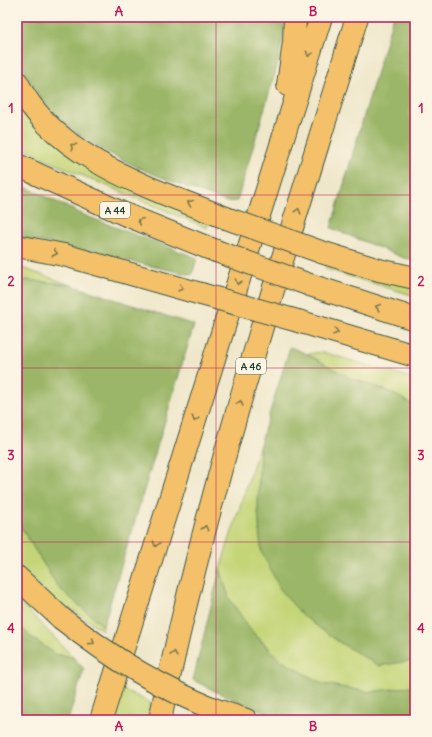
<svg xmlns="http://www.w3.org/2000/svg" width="432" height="737" viewBox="0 0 432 737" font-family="Delius,sans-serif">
	<rect width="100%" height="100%" fill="#fcf5e5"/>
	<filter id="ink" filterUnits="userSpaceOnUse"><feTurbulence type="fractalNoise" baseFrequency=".025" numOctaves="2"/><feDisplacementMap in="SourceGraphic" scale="8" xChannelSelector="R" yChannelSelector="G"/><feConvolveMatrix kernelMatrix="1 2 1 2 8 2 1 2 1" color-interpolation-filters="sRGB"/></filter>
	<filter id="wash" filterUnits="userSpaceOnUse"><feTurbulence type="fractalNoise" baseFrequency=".012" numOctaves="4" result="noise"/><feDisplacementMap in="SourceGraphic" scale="16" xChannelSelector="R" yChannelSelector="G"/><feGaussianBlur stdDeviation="0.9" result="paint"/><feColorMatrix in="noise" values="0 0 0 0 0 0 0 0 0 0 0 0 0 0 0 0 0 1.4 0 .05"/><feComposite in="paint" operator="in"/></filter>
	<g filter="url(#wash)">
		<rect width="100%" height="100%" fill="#efe7ca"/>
		<path fill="#c4d578" stroke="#728956" d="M 17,94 L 38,127 L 210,217 L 207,228 L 60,166 L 17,145 Z
			M 328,260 L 415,283 L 415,296 L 325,269 Z
			M 17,268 L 25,269 L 71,285 L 26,280 L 17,286 Z
			M 322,352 L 415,379 L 415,406 L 388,391 L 348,377 L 307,354 Z
			M 260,444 L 258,510 L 261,550 L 302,615 L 339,642 L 379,665 L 415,660 L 415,686 L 370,692 L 323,684 L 282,661 L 249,628 L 229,598 L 220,569 Z
			M 17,521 L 58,587 L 103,626 L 102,630 L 71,609 L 60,607 L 17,565 Z
			M 17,599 L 73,657 L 55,654 L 31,637 L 17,624 Z
			M 122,689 L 151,703 L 148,720 L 112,720 Z"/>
		<path fill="#9bb668" stroke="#5d7a4e" d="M 17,17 L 284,17 L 285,29 L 276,70 L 237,201 L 227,202 C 153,174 51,144 21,62 C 16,48 17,32 17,17 Z
			M 393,17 L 415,17 L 415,260 L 404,258 L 331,228 Z
			M 17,183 L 86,216 L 197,258 L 192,275 L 57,245 L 17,238 Z
			M 26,280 L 71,285 L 194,325 L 103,626 L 58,587 L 17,521 L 17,286 Z
			M 290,347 L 307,354 L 348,377 L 388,391 L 415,406 L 415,660 L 379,666 L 339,642 L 302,615 L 280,589 L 261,550 L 258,510 L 260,444 Z
			M 220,569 L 229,598 L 249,628 L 278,659 L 323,684 L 370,692 L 415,686 L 415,720 L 282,719 L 223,695 L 193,680 Z
			M 17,624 L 31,637 L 55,654 L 73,657 L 84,669 L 68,720 L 17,720 Z"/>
	</g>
	<g filter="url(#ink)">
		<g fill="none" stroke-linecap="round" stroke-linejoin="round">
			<defs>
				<path id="highway" d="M 17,82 C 53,158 153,189 226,218
					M 288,85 L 294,42 L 295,17
					M 17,165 L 124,214 L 216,251
					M 17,246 L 64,255 L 201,294
					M 321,252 L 379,270 L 415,278
					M 310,285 L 415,319
					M 298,321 L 415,356
					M 17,577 L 61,618
					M 219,711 L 246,720
					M 101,720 L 321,17
					M 160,720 C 209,481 286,250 357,17"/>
			</defs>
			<use href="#highway" stroke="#3e564a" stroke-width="24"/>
			<use href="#highway" stroke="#f4c16a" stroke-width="22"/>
			<defs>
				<path id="highway-bridge" d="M 226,218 L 321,252
					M 216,251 L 310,285
					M 201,294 L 298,321
					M 61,618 C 110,657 161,689 219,711"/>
			</defs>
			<use href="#highway-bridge" stroke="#3e564a" stroke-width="24" stroke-linecap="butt"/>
			<use href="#highway-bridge" stroke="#f4c16a" stroke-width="22"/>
		</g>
		<defs><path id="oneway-chevron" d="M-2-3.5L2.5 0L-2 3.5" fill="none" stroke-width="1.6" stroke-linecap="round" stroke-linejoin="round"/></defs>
		<g stroke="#7f784c">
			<use href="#oneway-chevron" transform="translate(309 54) rotate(108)"/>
			<use href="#oneway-chevron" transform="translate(73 146) rotate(-144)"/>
			<use href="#oneway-chevron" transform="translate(190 203) rotate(-158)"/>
			<use href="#oneway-chevron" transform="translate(298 211) rotate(-73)"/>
			<use href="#oneway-chevron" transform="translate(140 221) rotate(-157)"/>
			<use href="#oneway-chevron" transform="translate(55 253) rotate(13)"/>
			<use href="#oneway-chevron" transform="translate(238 282) rotate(107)"/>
			<use href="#oneway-chevron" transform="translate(181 288) rotate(16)"/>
			<use href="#oneway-chevron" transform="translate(378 307) rotate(-162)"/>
			<use href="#oneway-chevron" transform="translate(336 332) rotate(17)"/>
			<use href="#oneway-chevron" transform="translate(240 403) rotate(-74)"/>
			<use href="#oneway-chevron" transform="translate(195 419) rotate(107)"/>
			<use href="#oneway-chevron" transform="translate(205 528) rotate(-76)"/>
			<use href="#oneway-chevron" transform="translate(156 544) rotate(107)"/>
			<use href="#oneway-chevron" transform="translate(92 642) rotate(37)"/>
			<use href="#oneway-chevron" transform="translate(174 654) rotate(-77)"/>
		</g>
	</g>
	<path fill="none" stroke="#c2185b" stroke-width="1" stroke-opacity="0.55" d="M 216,17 L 216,720M 17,195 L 415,195M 17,368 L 415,368M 17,542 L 415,542"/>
	<g text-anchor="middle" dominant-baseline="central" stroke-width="3.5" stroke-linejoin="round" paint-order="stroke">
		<g fill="#fcf5e5" stroke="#617469" stroke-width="1">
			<rect x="100" y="202" width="30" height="16" rx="3"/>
			<rect x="236" y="358" width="30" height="16" rx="3"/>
		</g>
		<g font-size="10" font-weight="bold" fill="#1f3d34">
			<text x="115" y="210">A 44</text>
			<text x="251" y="366">A 46</text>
		</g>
	</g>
	<rect width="432" height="737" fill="none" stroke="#fcf5e5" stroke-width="44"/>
	<rect x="22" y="22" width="388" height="693" fill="none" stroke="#c2185b" stroke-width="1.5"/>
	<g font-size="13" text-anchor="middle" font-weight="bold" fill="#c2185b">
		<text x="119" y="16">A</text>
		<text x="313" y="16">B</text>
		<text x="11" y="113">1</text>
		<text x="421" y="113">1</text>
		<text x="11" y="286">2</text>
		<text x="421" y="286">2</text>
		<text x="11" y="460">3</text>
		<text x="421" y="460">3</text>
		<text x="11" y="633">4</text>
		<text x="421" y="633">4</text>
		<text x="119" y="731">A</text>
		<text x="313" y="731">B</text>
	</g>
</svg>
